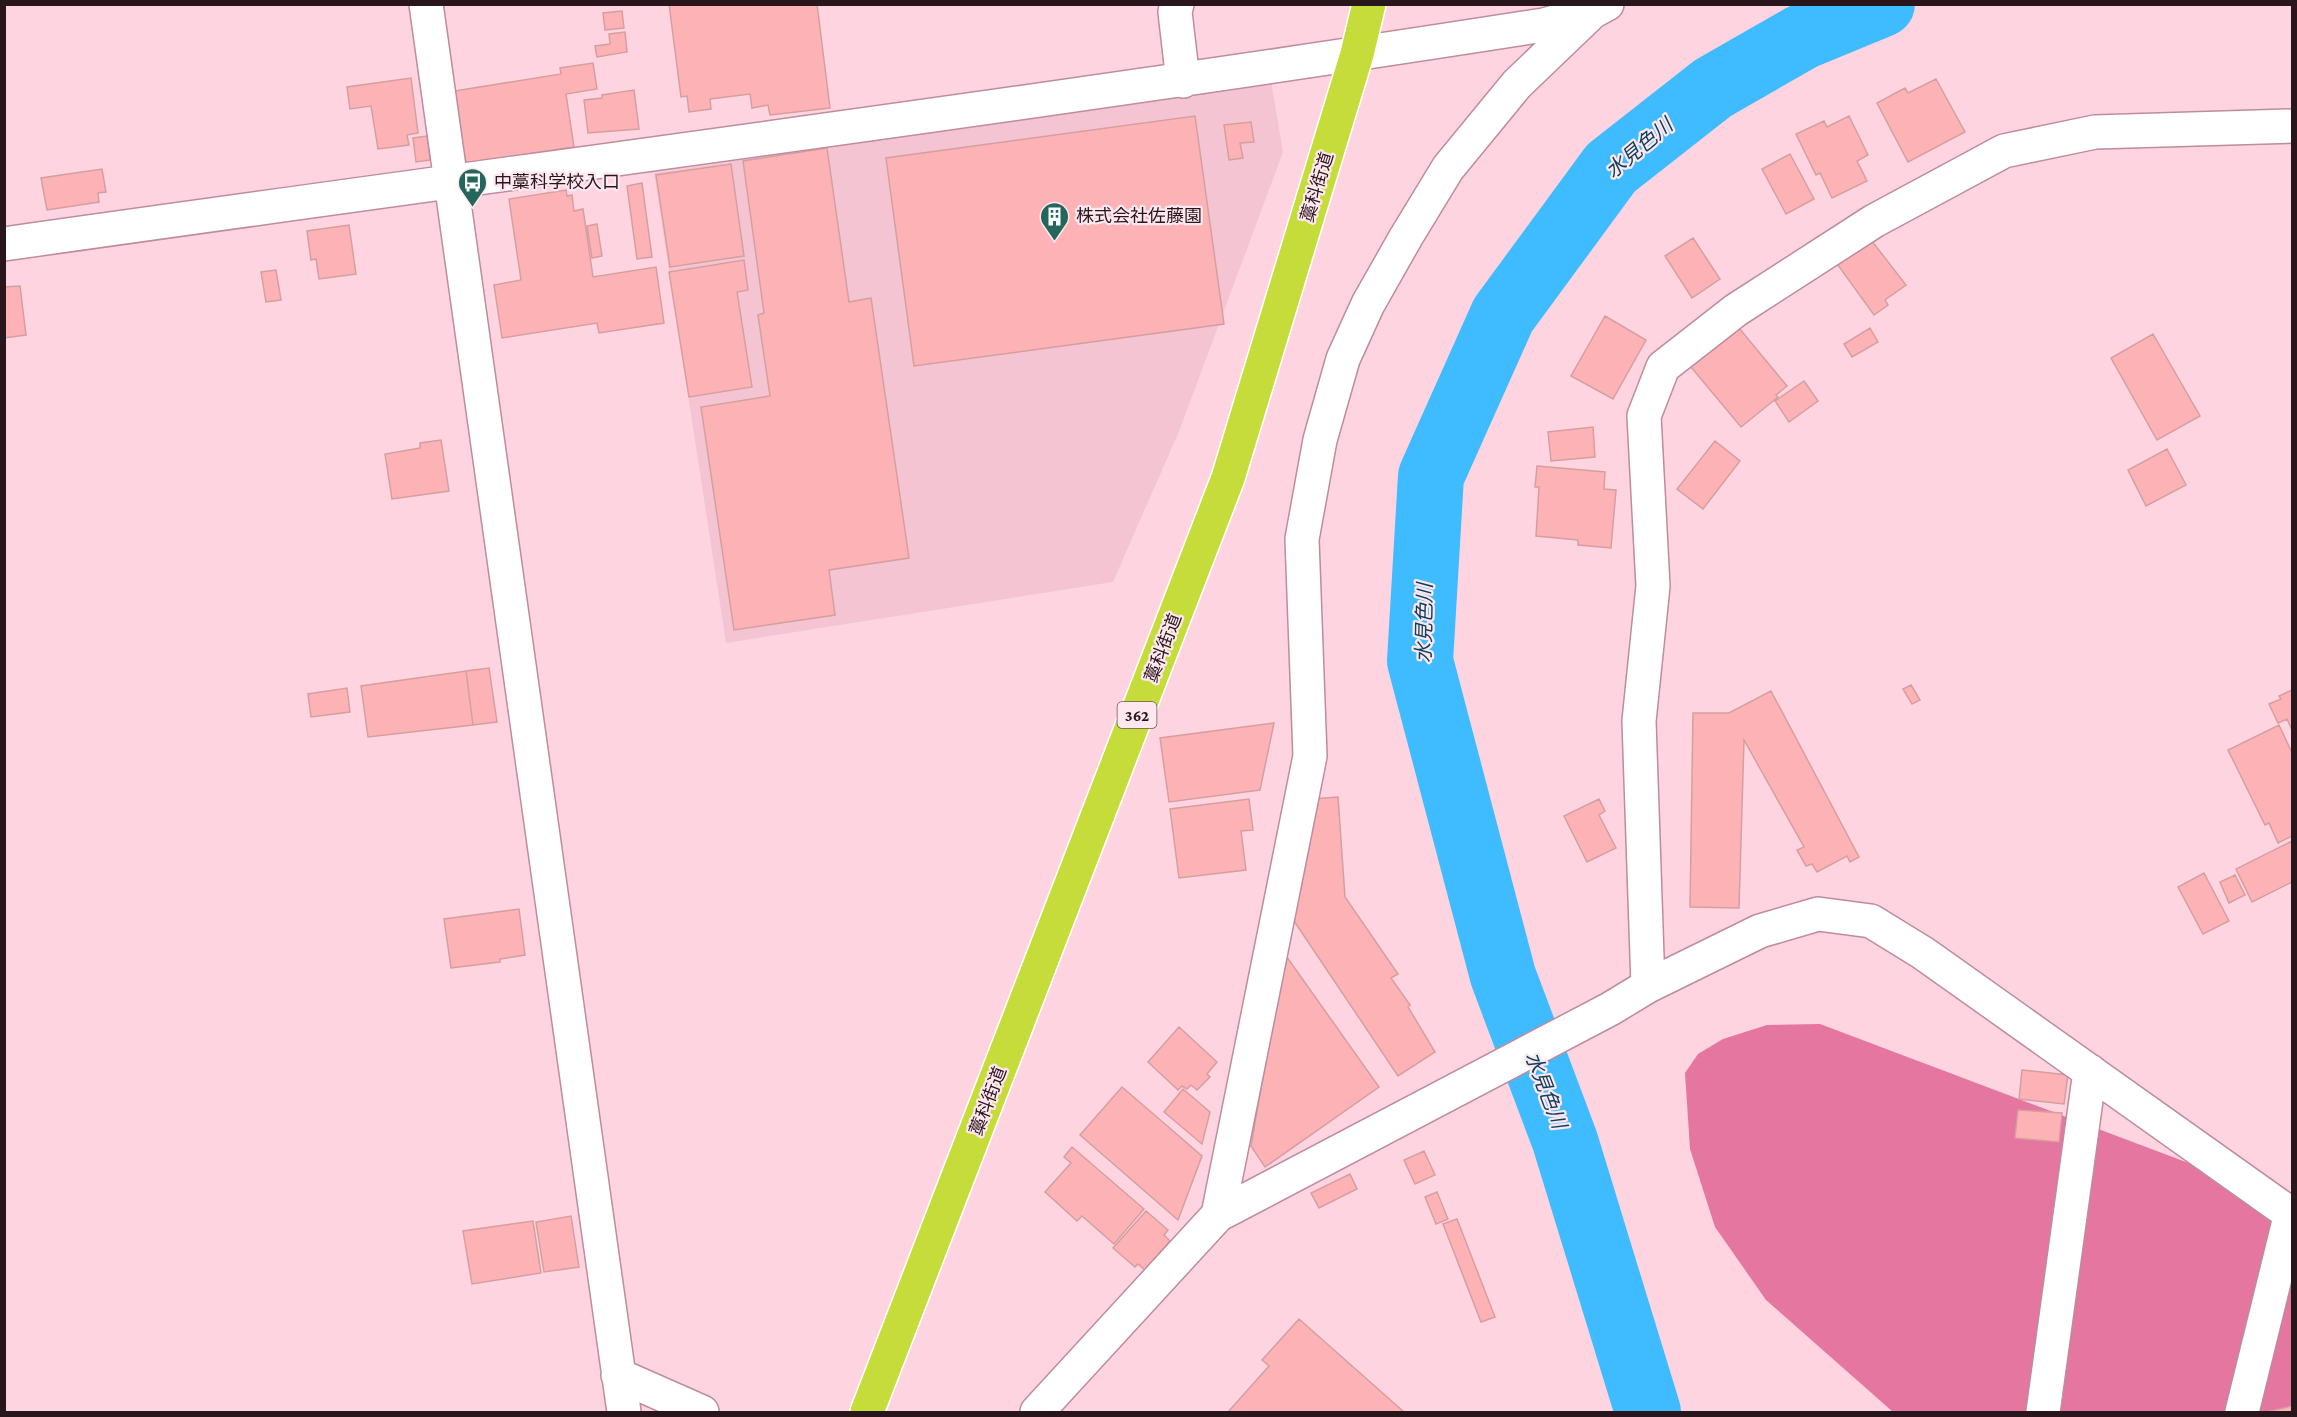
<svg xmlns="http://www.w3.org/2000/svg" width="2297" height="1417" viewBox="0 0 2297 1417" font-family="'Crimson Pro','Noto Sans JP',serif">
	<rect width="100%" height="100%" fill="#ffd4e1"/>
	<path fill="#f4c4d2" d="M 1271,81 L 1283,152 L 1180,429 L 1113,582 L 726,643 L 654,173 Z"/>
	<path fill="#e476a0" d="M 1820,1024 L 2292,1202 L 2292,1412 L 1893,1412 L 1766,1300 L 1715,1227 L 1690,1149 L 1685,1073 L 1698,1054 L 1723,1039 L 1767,1025 Z"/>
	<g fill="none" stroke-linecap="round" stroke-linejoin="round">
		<path stroke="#3fbcff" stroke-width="66" d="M 1648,1412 L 1565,1141 L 1503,976 L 1420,661 L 1431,476 L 1503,315 L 1611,168 L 1713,88 L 1802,37 L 1882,4"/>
	</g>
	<path fill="#fdb3b5" stroke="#d59fa0" stroke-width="1.5" d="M 669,4 L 817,4 L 830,108 L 770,115 L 768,105 L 752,108 L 750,94 L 710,99 L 711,109 L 689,112 L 687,96 L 681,97 Z
		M 622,11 L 624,28 L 605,30 L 603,13 Z
		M 625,32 L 627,52 L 597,57 L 595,46 L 610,44 L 609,34 Z
		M 593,63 L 597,89 L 566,94 L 574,147 L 459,164 L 448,92 L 561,74 L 560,68 Z
		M 411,78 L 418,133 L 407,135 L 409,145 L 378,149 L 371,106 L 350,109 L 347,87 Z
		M 1936,79 L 1965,132 L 1908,162 L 1877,103 L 1905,88 L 1908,93 Z
		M 634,90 L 639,129 L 588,133 L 584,100 L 602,98 L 602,95 Z
		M 1195,116 L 1224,324 L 914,366 L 886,158 Z
		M 1849,116 L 1868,155 L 1857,161 L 1867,181 L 1832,198 L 1820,173 L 1816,175 L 1796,134 L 1824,121 L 1827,127 Z
		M 1251,122 L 1254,142 L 1240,143 L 1243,158 L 1229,160 L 1224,125 Z
		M 427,136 L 430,160 L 416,162 L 413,138 Z
		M 827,148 L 849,302 L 871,298 L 909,558 L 829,570 L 835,615 L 734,630 L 701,407 L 770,396 L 758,315 L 764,313 L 743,161 Z
		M 1790,154 L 1814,199 L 1786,214 L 1762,169 Z
		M 731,164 L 744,256 L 670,267 L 656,175 Z
		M 102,169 L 106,192 L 98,193 L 99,202 L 47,210 L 41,178 Z
		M 642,183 L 652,257 L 637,259 L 627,186 Z
		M 566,190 L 567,196 L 572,195 L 574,211 L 583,209 L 593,277 L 656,267 L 664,323 L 599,333 L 597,323 L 502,338 L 494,285 L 521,280 L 509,199 Z
		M 597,224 L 602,256 L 592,258 L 587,226 Z
		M 349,225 L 356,274 L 319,279 L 316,259 L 311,260 L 307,231 Z
		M 1868,236 L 1906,285 L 1885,300 L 1888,305 L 1874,315 L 1835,261 Z
		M 1693,238 L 1720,279 L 1692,298 L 1665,256 Z
		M 744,260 L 748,290 L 737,292 L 752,387 L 689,397 L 669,272 Z
		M 276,270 L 281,300 L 266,302 L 261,272 Z
		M 20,286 L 26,335 L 4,338 L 4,287 Z
		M 1605,316 L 1646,340 L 1613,399 L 1571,376 Z
		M 1734,322 L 1787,386 L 1776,395 L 1778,397 L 1741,427 L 1686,361 Z
		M 1870,328 L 1878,342 L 1852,357 L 1844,344 Z
		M 2153,334 L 2200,416 L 2157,440 L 2111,358 Z
		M 1804,381 L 1818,401 L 1789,422 L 1775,401 Z
		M 1593,427 L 1595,457 L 1551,461 L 1548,432 Z
		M 441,440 L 449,491 L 392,499 L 385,454 L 420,448 L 420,443 Z
		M 1715,441 L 1740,461 L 1703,509 L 1677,489 Z
		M 2167,449 L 2186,485 L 2146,506 L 2128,470 Z
		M 1537,466 L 1605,472 L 1604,489 L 1616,490 L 1611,548 L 1578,545 L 1578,540 L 1536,536 L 1539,487 L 1535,487 Z
		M 489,668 L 497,722 L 473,725 L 466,671 Z
		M 466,671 L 473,725 L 368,737 L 361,686 Z
		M 1911,685 L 1920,700 L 1912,704 L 1903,689 Z
		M 347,688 L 350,712 L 311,717 L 308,694 Z
		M 2292,690 L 2292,730 L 2287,719 L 2278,723 L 2269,704 L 2281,699 L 2279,696 Z
		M 1771,691 L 1859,857 L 1850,862 L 1847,856 L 1817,872 L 1812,864 L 1806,866 L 1797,850 L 1804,847 L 1744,740 L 1739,908 L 1690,907 L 1693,713 L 1729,713 Z
		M 1274,723 L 1260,790 L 1169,802 L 1160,738 Z
		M 2279,725 L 2292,753 L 2292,836 L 2278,843 L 2269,823 L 2265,825 L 2228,750 Z
		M 1338,797 L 1345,897 L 1398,974 L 1391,978 L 1410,1005 L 1408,1007 L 1435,1052 L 1398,1076 L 1290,915 L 1310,799 Z
		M 1249,799 L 1253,830 L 1241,831 L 1246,870 L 1179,878 L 1170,809 Z
		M 1599,799 L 1605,811 L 1599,815 L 1616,848 L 1587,862 L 1564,816 Z
		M 2292,841 L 2292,882 L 2252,902 L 2236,869 Z
		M 2204,873 L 2229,921 L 2203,934 L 2178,887 Z
		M 2235,875 L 2245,895 L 2229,903 L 2220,882 Z
		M 519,909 L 525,955 L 500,959 L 500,962 L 451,968 L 444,919 Z
		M 1284,953 L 1379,1087 L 1265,1167 L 1251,1146 Z
		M 1179,1027 L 1217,1062 L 1207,1074 L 1210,1077 L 1197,1090 L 1191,1085 L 1187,1089 L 1182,1086 L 1178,1090 L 1148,1062 Z
		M 2022,1070 L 2068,1075 L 2064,1104 L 2019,1099 Z
		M 1122,1087 L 1202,1156 L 1178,1220 L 1080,1135 Z
		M 1183,1089 L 1210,1112 L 1202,1144 L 1164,1112 Z
		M 2018,1110 L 2062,1113 L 2059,1142 L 2015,1138 Z
		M 1072,1147 L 1144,1209 L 1114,1244 L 1082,1216 L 1077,1221 L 1045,1192 L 1071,1163 L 1064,1157 Z
		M 1424,1151 L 1435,1175 L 1415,1184 L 1404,1160 Z
		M 1350,1174 L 1357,1189 L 1319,1208 L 1311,1193 Z
		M 1437,1192 L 1448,1219 L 1436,1224 L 1425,1197 Z
		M 1146,1211 L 1168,1230 L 1164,1235 L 1170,1241 L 1145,1270 L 1138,1264 L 1135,1267 L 1113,1248 Z
		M 571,1216 L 579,1267 L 544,1272 L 536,1222 Z
		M 1457,1219 L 1495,1317 L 1481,1322 L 1443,1224 Z
		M 533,1221 L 541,1273 L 472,1284 L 463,1231 Z
		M 1299,1319 L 1404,1412 L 1228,1412 L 1269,1366 L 1262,1360 Z
		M 2292,1406 L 2292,1412 L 2267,1412 Z"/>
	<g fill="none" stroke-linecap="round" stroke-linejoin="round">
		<defs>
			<path id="minor" d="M 426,4 L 624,1412
				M 1177,4 L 1175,12 L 1183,81
				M 4,244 C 518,171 1032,105 1544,25 L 1594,11 L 1607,4
				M 1648,986 L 1639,721 L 1653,586 L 1644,416 L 1663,367 L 1736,310 L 1874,221 L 2004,151 L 2095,132 L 2292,126
				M 1218,1215 L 1310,756 L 1302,539 L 1320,440 L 1343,359 L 1368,304 L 1406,237 L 1448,168 L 1517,84 L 1589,15
				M 618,1375 L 702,1412
				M 1037,1412 L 1218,1215 L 1610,1009 L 1648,986 L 1760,931 L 1818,914 L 1871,921 L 1923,953 L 2292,1215
				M 2043,1412 L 2090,1071
				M 2242,1412 L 2291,1213"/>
			<path id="highway" d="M 867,1412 L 1228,478 L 1357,54 L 1369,4"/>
		</defs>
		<use href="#minor" stroke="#be8c9d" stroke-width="36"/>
		<use href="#highway" stroke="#fff" stroke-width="36"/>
		<use href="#minor" stroke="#fff" stroke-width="33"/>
		<use href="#highway" stroke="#c6dc3b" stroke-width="33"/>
	</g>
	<defs>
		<symbol id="bus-pin" viewBox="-11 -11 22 30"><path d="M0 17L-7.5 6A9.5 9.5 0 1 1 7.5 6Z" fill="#226759" stroke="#fee7ee"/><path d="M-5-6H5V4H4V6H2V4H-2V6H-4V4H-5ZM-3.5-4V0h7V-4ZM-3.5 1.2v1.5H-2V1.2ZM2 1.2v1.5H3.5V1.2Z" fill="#fff"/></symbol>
		<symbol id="building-pin" viewBox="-11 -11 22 30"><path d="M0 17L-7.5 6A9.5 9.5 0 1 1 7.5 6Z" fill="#226759" stroke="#fee7ee"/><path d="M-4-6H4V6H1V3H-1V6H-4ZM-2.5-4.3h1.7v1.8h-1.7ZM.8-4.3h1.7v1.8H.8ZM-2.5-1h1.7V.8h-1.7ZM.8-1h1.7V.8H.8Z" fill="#fff"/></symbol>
	</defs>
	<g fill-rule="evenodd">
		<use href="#bus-pin" x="456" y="166" width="33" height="45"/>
		<use href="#building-pin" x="1038" y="200" width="33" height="45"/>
	</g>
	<g text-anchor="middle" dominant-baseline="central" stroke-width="4.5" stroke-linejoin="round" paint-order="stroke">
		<rect fill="#fee7ee" stroke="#69555c" stroke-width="1.5" x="1117.5" y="702" width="39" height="26" rx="4.5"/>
		<g font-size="16" font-weight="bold" fill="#29161d">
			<text x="1137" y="715">362</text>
		</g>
		<g font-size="18" fill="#29161d" stroke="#fee7ee" text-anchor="start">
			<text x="494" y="182">中藁科学校入口</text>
			<text x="1076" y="216">株式会社佐藤園</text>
		</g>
		<g font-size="18" fill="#29161d" stroke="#fee7ee">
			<text transform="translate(1317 187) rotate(-73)">藁科街道</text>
			<text transform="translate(1163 648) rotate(-69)">藁科街道</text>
			<text transform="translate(988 1101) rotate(-69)">藁科街道</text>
		</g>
		<g font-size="20" font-style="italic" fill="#0d405b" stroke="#fee7ee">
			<text transform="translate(1639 148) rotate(-40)">水見色川</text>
			<text transform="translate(1424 623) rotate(-89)">水見色川</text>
			<text transform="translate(1546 1090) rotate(69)">水見色川</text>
		</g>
	</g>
	<rect width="2297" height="1417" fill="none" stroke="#29161d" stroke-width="12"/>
</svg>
